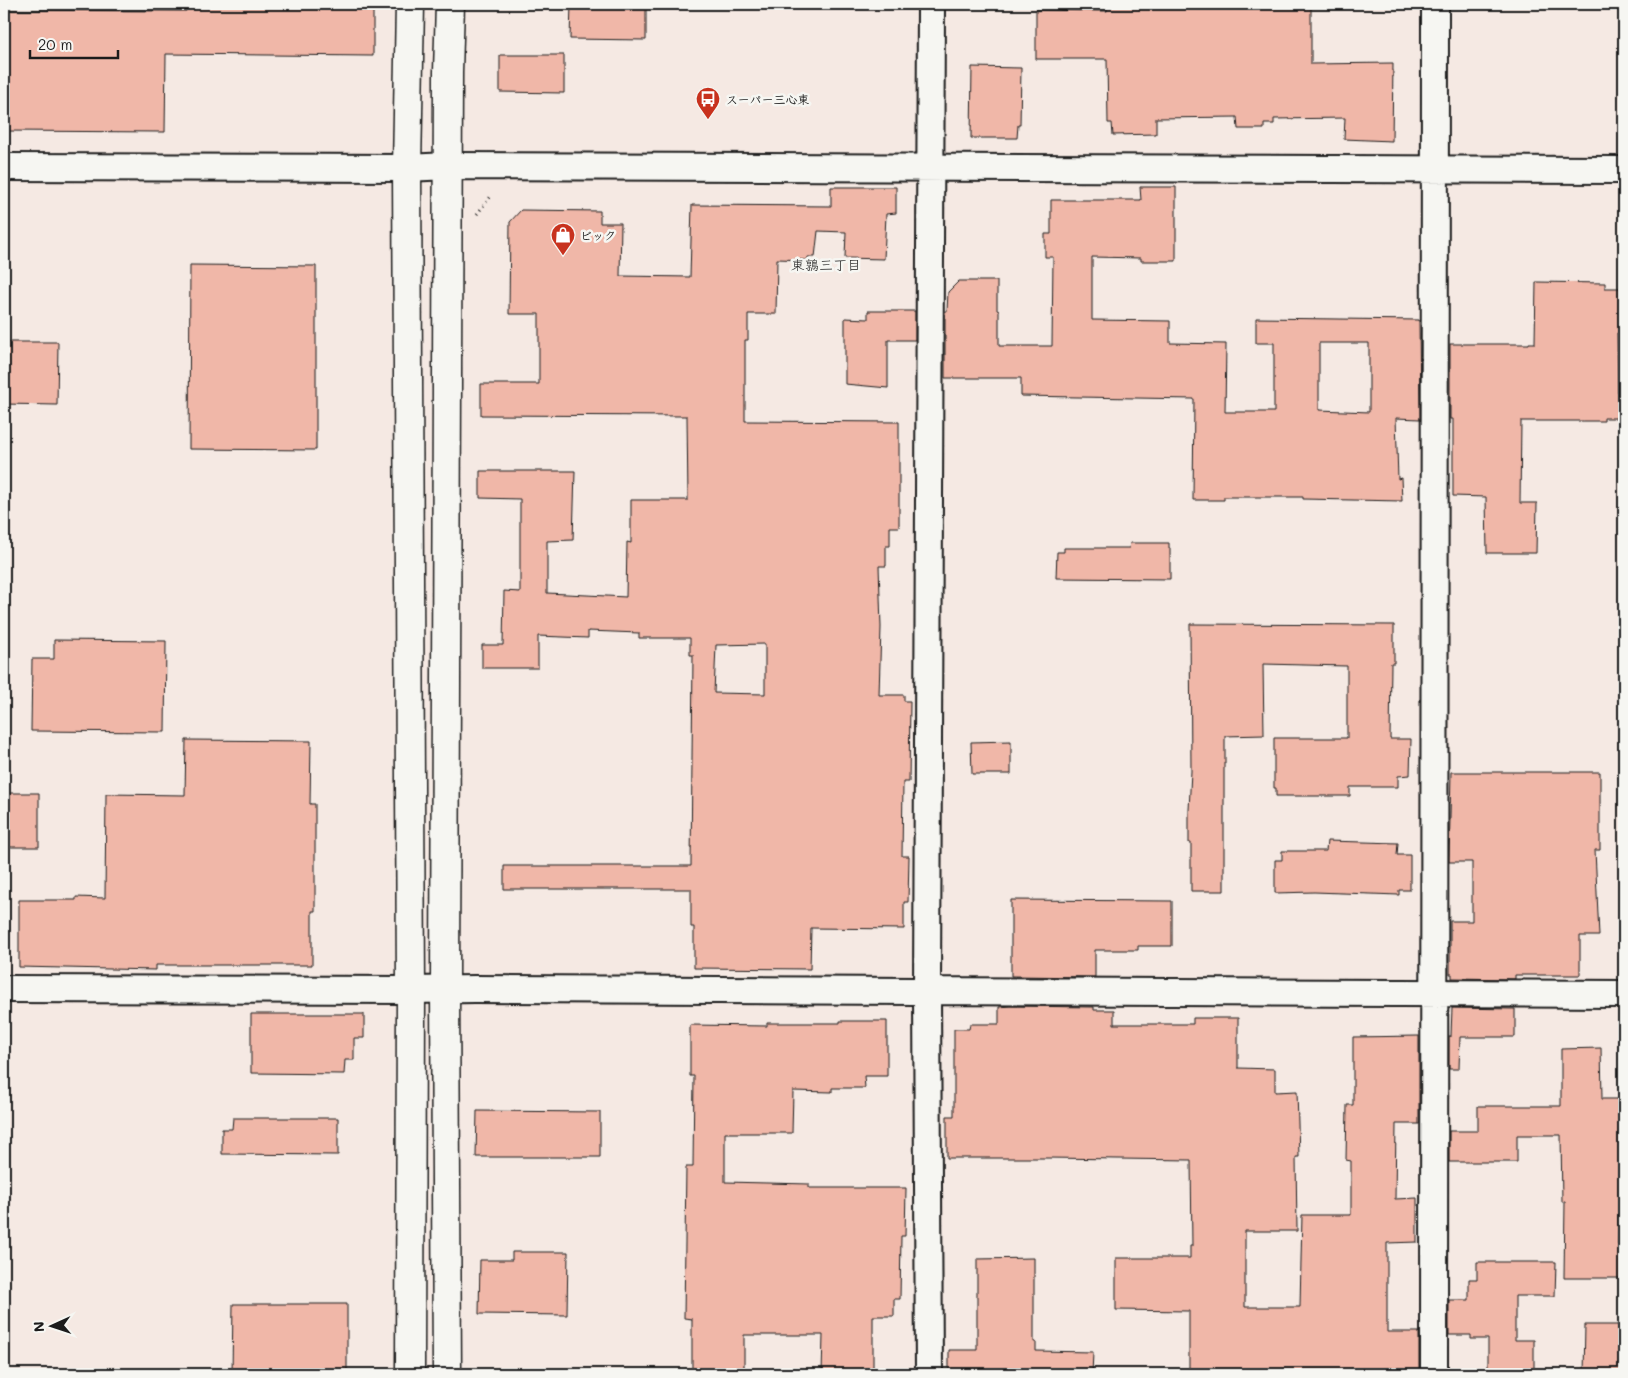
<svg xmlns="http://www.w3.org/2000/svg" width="1628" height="1378" viewBox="0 0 1628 1378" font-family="Mali,'Klee One',sans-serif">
	<rect width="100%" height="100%" fill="#f5e9e3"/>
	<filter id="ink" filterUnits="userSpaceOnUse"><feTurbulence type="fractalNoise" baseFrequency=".02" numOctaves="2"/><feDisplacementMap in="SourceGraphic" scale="10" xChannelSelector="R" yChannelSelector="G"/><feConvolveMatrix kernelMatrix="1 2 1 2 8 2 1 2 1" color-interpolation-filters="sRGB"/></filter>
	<g filter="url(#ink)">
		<path fill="#f0b7a8" stroke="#1c1c1c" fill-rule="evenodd" d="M 186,4 L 373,4 L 373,56 L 166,54 L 165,132 L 4,131 L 4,10 L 186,11 Z
			M 571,4 L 646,4 L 646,40 L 570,39 Z
			M 1107,4 L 1311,4 L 1311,64 L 1393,63 L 1392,141 L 1344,139 L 1345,118 L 1274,119 L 1274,124 L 1264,124 L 1264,129 L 1238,129 L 1237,117 L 1156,118 L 1156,134 L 1113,135 L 1112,123 L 1108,123 L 1107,59 L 1036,59 L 1036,10 L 1107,11 Z
			M 500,55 L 564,55 L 564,93 L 500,92 Z
			M 972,67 L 1021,68 L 1020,125 L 1018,125 L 1017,138 L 971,138 Z
			M 831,187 L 896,187 L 896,213 L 886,214 L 884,259 L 845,258 L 846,232 L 818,231 L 815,257 L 808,257 L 808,260 L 777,259 L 776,314 L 748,314 L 748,340 L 745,340 L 745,421 L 899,422 L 899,527 L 890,527 L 890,546 L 886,546 L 886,566 L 879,566 L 881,627 L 879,695 L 904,695 L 904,701 L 910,701 L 909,782 L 903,782 L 902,856 L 909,856 L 908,902 L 904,902 L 904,929 L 811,928 L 810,969 L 694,968 L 694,927 L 691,927 L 691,889 L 504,889 L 504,866 L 691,866 L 693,655 L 690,655 L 690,638 L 639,638 L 639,633 L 588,631 L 588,638 L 538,636 L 538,668 L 482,668 L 482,645 L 503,645 L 504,591 L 520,592 L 520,499 L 480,498 L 480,471 L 575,471 L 573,540 L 547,541 L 547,593 L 626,597 L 627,542 L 631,543 L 631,500 L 688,500 L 687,416 L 481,415 L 481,384 L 539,384 L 539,314 L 509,314 L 510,222 L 521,210 L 600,211 L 600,223 L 621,223 L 620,276 L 690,277 L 692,205 L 831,206 ZM 765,644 L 765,694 L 714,693 L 716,645 Z
			M 1140,187 L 1176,187 L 1176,261 L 1141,261 L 1141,258 L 1092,257 L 1092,320 L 1170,321 L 1170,343 L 1226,344 L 1225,412 L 1274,412 L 1274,343 L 1256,343 L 1256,318 L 1419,320 L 1420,419 L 1396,418 L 1398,479 L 1401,478 L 1402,501 L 1303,499 L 1303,497 L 1224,497 L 1224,500 L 1193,500 L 1194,399 L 1021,396 L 1021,378 L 945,378 L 945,311 L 947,311 L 948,292 L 959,281 L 997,281 L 997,310 L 999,311 L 999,346 L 1052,346 L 1053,257 L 1045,257 L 1045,234 L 1051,234 L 1051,200 L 1141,200 ZM 1319,343 L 1369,343 L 1369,412 L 1319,410 Z
			M 190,265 L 316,266 L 316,450 L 189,449 Z
			M 1536,282 L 1605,283 L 1605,288 L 1624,288 L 1624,334 L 1617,333 L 1618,392 L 1624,392 L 1624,418 L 1604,418 L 1604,421 L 1521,421 L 1520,503 L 1537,503 L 1536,553 L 1487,553 L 1486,497 L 1453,496 L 1453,419 L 1450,419 L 1450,344 L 1529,344 L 1529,343 L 1535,343 Z
			M 868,311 L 915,311 L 915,340 L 888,340 L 888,388 L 845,384 L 845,318 L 868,319 Z
			M 4,342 L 58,342 L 57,405 L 4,404 Z
			M 1130,543 L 1169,543 L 1169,548 L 1170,548 L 1170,579 L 1056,578 L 1057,552 L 1064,552 L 1064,548 L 1129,548 Z
			M 1190,624 L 1394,625 L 1394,663 L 1391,663 L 1390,739 L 1411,739 L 1410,775 L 1398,776 L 1398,787 L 1350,787 L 1350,796 L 1276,796 L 1276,788 L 1274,788 L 1274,738 L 1347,738 L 1347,666 L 1263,664 L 1264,735 L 1225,736 L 1225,763 L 1224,763 L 1224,891 L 1191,891 L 1191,843 L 1189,843 L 1189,810 L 1191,771 Z
			M 54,640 L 166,641 L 165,732 L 31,731 L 32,659 L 54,659 Z
			M 186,740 L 311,741 L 310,804 L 315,804 L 315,911 L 312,911 L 312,965 L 156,965 L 156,970 L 19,967 L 19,900 L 76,900 L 76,897 L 105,898 L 106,794 L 185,795 Z
			M 1011,741 L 1011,774 L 972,774 L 971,742 Z
			M 1451,772 L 1600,772 L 1600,850 L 1595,850 L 1599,936 L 1580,936 L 1580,975 L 1515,975 L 1515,979 L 1452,978 L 1452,974 L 1450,974 L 1450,921 L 1472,921 L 1472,862 L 1449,862 Z
			M 4,793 L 39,793 L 39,847 L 4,847 Z
			M 1327,841 L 1398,843 L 1397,855 L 1410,855 L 1410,890 L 1399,890 L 1399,895 L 1314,892 L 1275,893 L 1275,860 L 1282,860 L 1282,851 L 1326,851 Z
			M 1011,900 L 1172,901 L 1172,946 L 1138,946 L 1138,950 L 1095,950 L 1095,977 L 1011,976 Z
			M 1010,1006 L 1094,1007 L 1094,1010 L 1114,1010 L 1114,1024 L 1193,1024 L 1193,1018 L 1238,1018 L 1238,1068 L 1275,1069 L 1275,1092 L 1297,1091 L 1299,1157 L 1296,1157 L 1297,1231 L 1245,1231 L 1245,1307 L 1300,1307 L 1302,1215 L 1351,1215 L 1351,1161 L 1346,1160 L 1347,1105 L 1353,1105 L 1353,1037 L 1419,1036 L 1419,1124 L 1396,1124 L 1395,1199 L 1417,1198 L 1417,1242 L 1387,1243 L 1387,1332 L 1419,1332 L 1419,1374 L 1189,1374 L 1189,1311 L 1116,1310 L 1116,1258 L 1190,1258 L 1190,1246 L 1192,1246 L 1191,1160 L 1048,1158 L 947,1158 L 947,1116 L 954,1116 L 954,1029 L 969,1029 L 970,1024 L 999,1024 L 999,1007 Z
			M 1452,1008 L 1515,1009 L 1515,1037 L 1460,1037 L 1459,1069 L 1449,1069 L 1449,1036 L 1451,1036 Z
			M 251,1014 L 364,1014 L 364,1038 L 354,1038 L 354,1060 L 345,1060 L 344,1074 L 251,1073 Z
			M 840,1021 L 887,1021 L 887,1076 L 864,1076 L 865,1088 L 832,1088 L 832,1092 L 793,1091 L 792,1133 L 725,1133 L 725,1182 L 809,1184 L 809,1188 L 906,1188 L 905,1236 L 901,1236 L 900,1299 L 894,1299 L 894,1316 L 873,1316 L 873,1374 L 822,1374 L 823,1335 L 744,1335 L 744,1374 L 692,1374 L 692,1319 L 684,1318 L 686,1167 L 693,1167 L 694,1076 L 690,1076 L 690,1025 L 767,1026 L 767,1023 L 840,1023 Z
			M 1601,1048 L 1602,1099 L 1624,1099 L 1624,1161 L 1620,1161 L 1618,1245 L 1624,1245 L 1624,1278 L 1564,1278 L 1565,1202 L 1562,1202 L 1561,1135 L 1517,1135 L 1517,1162 L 1449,1162 L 1449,1131 L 1478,1131 L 1478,1106 L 1561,1106 L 1561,1049 Z
			M 477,1111 L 600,1112 L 600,1157 L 476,1157 Z
			M 233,1118 L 338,1118 L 338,1155 L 222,1154 L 222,1129 L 232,1129 Z
			M 512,1252 L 568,1252 L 567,1315 L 479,1314 L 480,1260 L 512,1260 Z
			M 1034,1258 L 1034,1342 L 1036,1342 L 1036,1351 L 1093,1352 L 1092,1374 L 949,1374 L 949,1350 L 977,1350 L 977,1259 Z
			M 1477,1262 L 1556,1262 L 1555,1296 L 1515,1296 L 1515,1340 L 1534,1340 L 1534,1374 L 1488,1374 L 1488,1339 L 1471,1339 L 1471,1335 L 1449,1335 L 1449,1300 L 1469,1300 L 1469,1279 L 1477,1279 Z
			M 233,1304 L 347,1304 L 347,1374 L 232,1374 Z
			M 1585,1325 L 1624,1325 L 1624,1374 L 1584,1374 Z"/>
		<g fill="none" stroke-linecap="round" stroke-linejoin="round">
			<defs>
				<path id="street" d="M 4,167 L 407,168 L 448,166 L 1624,170
					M 4,989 L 411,990 L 475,989 L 1624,994
					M 929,1374 L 927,992 L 931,4
					M 1434,1374 L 1435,4"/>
				<path id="secondary" d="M 410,1374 L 411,990 L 407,168 L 410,4
					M 447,1374 L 445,989 L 448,72 L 450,4"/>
			</defs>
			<use href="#street" stroke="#1c1c1c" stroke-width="30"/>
			<use href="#secondary" stroke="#1c1c1c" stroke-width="31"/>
			<path stroke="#1c1c1c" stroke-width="3" stroke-dasharray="1 4" stroke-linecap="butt" d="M 477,214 L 492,195"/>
			<use href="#street" stroke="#f6f6f2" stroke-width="26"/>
			<use href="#secondary" stroke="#f6f6f2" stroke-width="28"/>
		</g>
	</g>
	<defs>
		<symbol id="bus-pin" viewBox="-11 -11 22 30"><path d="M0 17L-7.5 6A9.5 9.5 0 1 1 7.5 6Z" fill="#c8321e" stroke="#f6f6f2"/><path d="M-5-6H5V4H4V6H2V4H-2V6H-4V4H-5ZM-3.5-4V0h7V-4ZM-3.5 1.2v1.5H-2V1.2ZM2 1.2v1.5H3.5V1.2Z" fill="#fff"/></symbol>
		<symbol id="shop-pin" viewBox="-11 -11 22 30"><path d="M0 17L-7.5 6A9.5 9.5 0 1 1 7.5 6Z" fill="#c8321e" stroke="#f6f6f2"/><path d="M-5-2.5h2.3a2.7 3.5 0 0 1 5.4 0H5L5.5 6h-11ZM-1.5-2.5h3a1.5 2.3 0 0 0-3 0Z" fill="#fff"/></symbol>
	</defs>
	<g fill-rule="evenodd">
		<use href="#bus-pin" x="694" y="85" width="28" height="38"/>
		<use href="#shop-pin" x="549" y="221" width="28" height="38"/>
	</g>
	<g text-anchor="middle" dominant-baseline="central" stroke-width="5" stroke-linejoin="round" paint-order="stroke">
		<g font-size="12" font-weight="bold" fill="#1c1c1c" stroke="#f6f6f2" text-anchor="start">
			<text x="726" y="99">スーパー三心東</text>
			<text x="580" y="235">ビック</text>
		</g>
		<g font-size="14" fill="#1c1c1c" stroke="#f6f6f2">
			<text x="826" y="264">東鶉三丁目</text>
		</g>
	</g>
	<rect width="1628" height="1378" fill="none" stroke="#f6f6f2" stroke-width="20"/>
	<rect x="10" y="10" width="1608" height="1358" fill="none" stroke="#1c1c1c" stroke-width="2" filter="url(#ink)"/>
	<g transform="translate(52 1326) rotate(267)" stroke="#f6f6f2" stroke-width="4" paint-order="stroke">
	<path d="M0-4L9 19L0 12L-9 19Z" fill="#1c1c1c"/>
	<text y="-8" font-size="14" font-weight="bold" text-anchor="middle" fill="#1c1c1c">N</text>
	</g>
	<path d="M30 50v8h88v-8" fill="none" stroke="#1c1c1c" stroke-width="2.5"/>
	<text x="38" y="50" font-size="15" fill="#1c1c1c" stroke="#f6f6f2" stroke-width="4" paint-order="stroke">20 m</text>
</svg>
